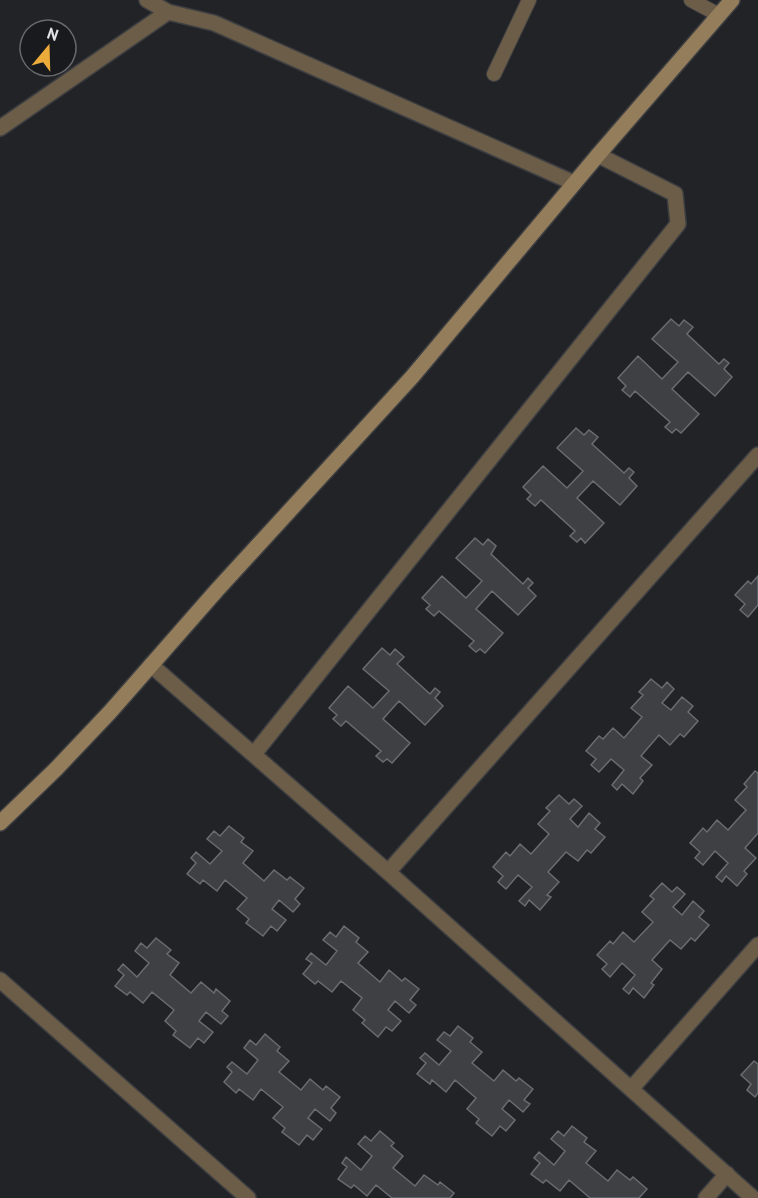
<svg xmlns="http://www.w3.org/2000/svg" width="758" height="1198" viewBox="0 0 758 1198" font-family="'PT Sans',sans-serif">
	<rect width="100%" height="100%" fill="#222327"/>
	<path fill="#3e4044" stroke="#696c70" stroke-width="1.5" d="M 671,319 L 679,326 L 684,320 L 693,327 L 687,334 L 719,364 L 724,359 L 729,363 L 724,369 L 732,377 L 715,396 L 688,372 L 672,389 L 699,414 L 681,433 L 676,429 L 672,433 L 665,427 L 670,422 L 635,391 L 630,397 L 622,390 L 626,386 L 618,378 L 638,356 L 662,379 L 678,362 L 652,339 Z
		M 576,428 L 584,435 L 589,430 L 598,437 L 592,444 L 624,473 L 629,468 L 634,472 L 629,478 L 637,486 L 620,505 L 593,481 L 577,498 L 604,523 L 585,543 L 581,538 L 577,542 L 570,536 L 575,531 L 541,500 L 535,506 L 527,499 L 531,495 L 523,487 L 543,466 L 567,488 L 583,471 L 557,448 Z
		M 475,538 L 483,545 L 488,539 L 496,546 L 491,554 L 523,584 L 528,578 L 533,583 L 528,588 L 536,596 L 518,615 L 492,591 L 476,609 L 503,633 L 485,653 L 480,649 L 476,652 L 469,646 L 474,641 L 439,611 L 434,616 L 426,609 L 430,605 L 422,598 L 442,576 L 466,598 L 482,581 L 456,558 Z
		M 758,576 L 758,605 L 748,617 L 740,610 L 745,604 L 735,595 L 748,581 L 751,584 Z
		M 382,648 L 390,655 L 395,649 L 404,657 L 397,664 L 430,694 L 435,688 L 440,692 L 435,698 L 443,706 L 425,725 L 399,701 L 383,719 L 410,743 L 392,763 L 387,759 L 383,762 L 376,756 L 381,751 L 346,721 L 341,726 L 333,719 L 337,715 L 329,708 L 348,686 L 373,708 L 389,691 L 363,669 Z
		M 651,679 L 662,688 L 667,682 L 674,689 L 662,703 L 671,710 L 682,697 L 693,706 L 688,712 L 698,721 L 684,737 L 680,734 L 670,745 L 659,735 L 641,756 L 652,765 L 640,778 L 643,781 L 633,794 L 622,784 L 617,790 L 612,785 L 624,770 L 611,759 L 599,772 L 591,765 L 596,759 L 586,751 L 599,736 L 603,739 L 613,728 L 624,738 L 642,717 L 631,708 L 643,695 L 639,692 Z
		M 755,771 L 758,773 L 758,833 L 745,848 L 756,858 L 744,871 L 747,874 L 737,886 L 726,876 L 722,882 L 716,877 L 728,863 L 715,851 L 703,865 L 695,858 L 700,852 L 690,843 L 703,828 L 707,832 L 717,820 L 728,830 L 746,810 L 735,800 L 747,787 L 744,784 Z
		M 559,795 L 569,804 L 574,799 L 582,806 L 570,819 L 578,827 L 589,813 L 600,823 L 595,829 L 605,837 L 591,853 L 587,850 L 578,861 L 566,852 L 548,872 L 559,882 L 547,895 L 551,897 L 540,910 L 529,900 L 525,906 L 519,901 L 532,887 L 518,875 L 506,889 L 498,882 L 503,876 L 493,867 L 506,852 L 510,856 L 520,844 L 531,854 L 549,834 L 538,824 L 550,811 L 546,808 Z
		M 229,826 L 244,838 L 241,842 L 253,851 L 243,863 L 264,881 L 274,870 L 287,880 L 290,877 L 304,888 L 295,899 L 300,904 L 293,912 L 279,900 L 272,909 L 286,920 L 277,931 L 271,926 L 263,936 L 246,923 L 249,919 L 237,909 L 247,898 L 225,880 L 217,891 L 203,880 L 200,884 L 187,874 L 196,863 L 191,858 L 196,852 L 210,864 L 222,851 L 207,839 L 214,831 L 220,836 Z
		M 662,883 L 672,892 L 677,887 L 685,894 L 673,907 L 682,915 L 693,901 L 704,911 L 699,917 L 709,925 L 695,941 L 691,938 L 681,949 L 670,940 L 652,960 L 662,969 L 651,983 L 654,985 L 644,998 L 633,988 L 629,994 L 623,989 L 635,975 L 622,963 L 610,977 L 602,969 L 607,964 L 597,955 L 610,941 L 613,944 L 623,932 L 634,942 L 653,922 L 642,912 L 654,899 L 650,896 Z
		M 344,926 L 359,938 L 356,942 L 368,952 L 358,963 L 380,982 L 389,970 L 402,981 L 405,978 L 419,989 L 410,1000 L 416,1005 L 409,1013 L 395,1001 L 388,1010 L 401,1021 L 392,1031 L 386,1027 L 378,1037 L 362,1023 L 365,1020 L 353,1010 L 362,998 L 341,981 L 332,992 L 318,981 L 315,984 L 303,974 L 312,963 L 306,959 L 311,953 L 326,965 L 337,951 L 323,940 L 330,932 L 336,937 Z
		M 156,938 L 171,950 L 167,954 L 179,963 L 170,975 L 191,993 L 201,982 L 214,993 L 216,989 L 230,1001 L 222,1011 L 228,1016 L 221,1024 L 206,1012 L 199,1021 L 213,1032 L 204,1043 L 198,1038 L 190,1048 L 173,1035 L 176,1031 L 165,1021 L 174,1010 L 152,992 L 143,1003 L 130,992 L 127,995 L 115,986 L 124,975 L 118,970 L 123,964 L 137,977 L 149,963 L 135,951 L 141,943 L 147,948 Z
		M 458,1026 L 473,1038 L 470,1042 L 482,1052 L 472,1063 L 494,1081 L 503,1070 L 516,1081 L 519,1078 L 533,1089 L 524,1100 L 530,1104 L 523,1112 L 509,1100 L 502,1109 L 515,1120 L 506,1131 L 500,1126 L 492,1136 L 476,1123 L 479,1119 L 467,1109 L 476,1098 L 455,1080 L 446,1092 L 432,1080 L 430,1084 L 417,1074 L 426,1063 L 420,1058 L 425,1053 L 439,1065 L 451,1051 L 437,1040 L 444,1032 L 450,1036 Z
		M 265,1034 L 280,1047 L 277,1051 L 289,1061 L 279,1072 L 301,1090 L 310,1079 L 323,1090 L 326,1086 L 340,1097 L 331,1108 L 336,1113 L 330,1121 L 315,1109 L 308,1118 L 322,1129 L 313,1140 L 307,1135 L 299,1145 L 282,1132 L 285,1128 L 273,1118 L 283,1107 L 261,1089 L 253,1100 L 239,1089 L 236,1093 L 224,1082 L 232,1072 L 227,1067 L 232,1062 L 247,1074 L 258,1060 L 244,1048 L 250,1040 L 256,1045 Z
		M 754,1061 L 758,1064 L 758,1093 L 755,1097 L 747,1090 L 751,1084 L 741,1075 Z
		M 572,1126 L 587,1138 L 584,1142 L 596,1151 L 586,1163 L 608,1181 L 617,1170 L 630,1180 L 633,1177 L 647,1189 L 639,1198 L 590,1198 L 569,1180 L 560,1191 L 546,1180 L 543,1183 L 531,1174 L 540,1163 L 534,1158 L 539,1152 L 554,1165 L 565,1151 L 551,1139 L 558,1131 L 564,1136 Z
		M 380,1131 L 394,1143 L 391,1146 L 403,1156 L 393,1168 L 415,1186 L 424,1175 L 438,1185 L 440,1182 L 454,1193 L 450,1198 L 392,1198 L 376,1185 L 367,1196 L 354,1185 L 351,1188 L 338,1179 L 347,1167 L 342,1163 L 346,1157 L 361,1170 L 372,1156 L 358,1144 L 365,1136 L 371,1141 Z"/>
	<g fill="none" stroke-linecap="round" stroke-linejoin="round">
		<defs>
			<path id="lane" d="M 691,0 L 719,15
				M 494,74 L 529,0"/>
			<path id="street" d="M 147,0 L 168,12 L 214,23 L 574,183
				M 0,128 L 168,12
				M 151,665 L 388,872 L 753,1198
				M 254,754 L 678,224 L 675,194 L 598,155
				M 388,872 L 758,455
				M 0,980 L 248,1198
				M 631,1089 L 758,945
				M 706,1198 L 727,1174"/>
			<path id="secondary" d="M 0,823 L 56,769 L 110,712 L 217,590 L 412,377 L 598,155 L 732,0"/>
		</defs>
		<use href="#lane" stroke="#3d3e42" stroke-width="16"/>
		<use href="#street" stroke="#3d3e42" stroke-width="18"/>
		<use href="#secondary" stroke="#3d3e42" stroke-width="18"/>
		<use href="#lane" stroke="#6b5d47" stroke-width="14"/>
		<use href="#street" stroke="#6b5d47" stroke-width="15"/>
		<use href="#secondary" stroke="#947d5a" stroke-width="15"/>
	</g>
	<g transform="translate(48 48) rotate(19)"><circle r="28" fill="#181a1d" stroke="#696a6d" stroke-width="1.5"/>
	<path d="M0-4.5L10 22L0 15L-10 22Z" fill="#ebaa39"/>
	<text y="-9" font-size="16" font-weight="bold" text-anchor="middle" fill="#e2e3e6">N</text>
	</g>
</svg>
